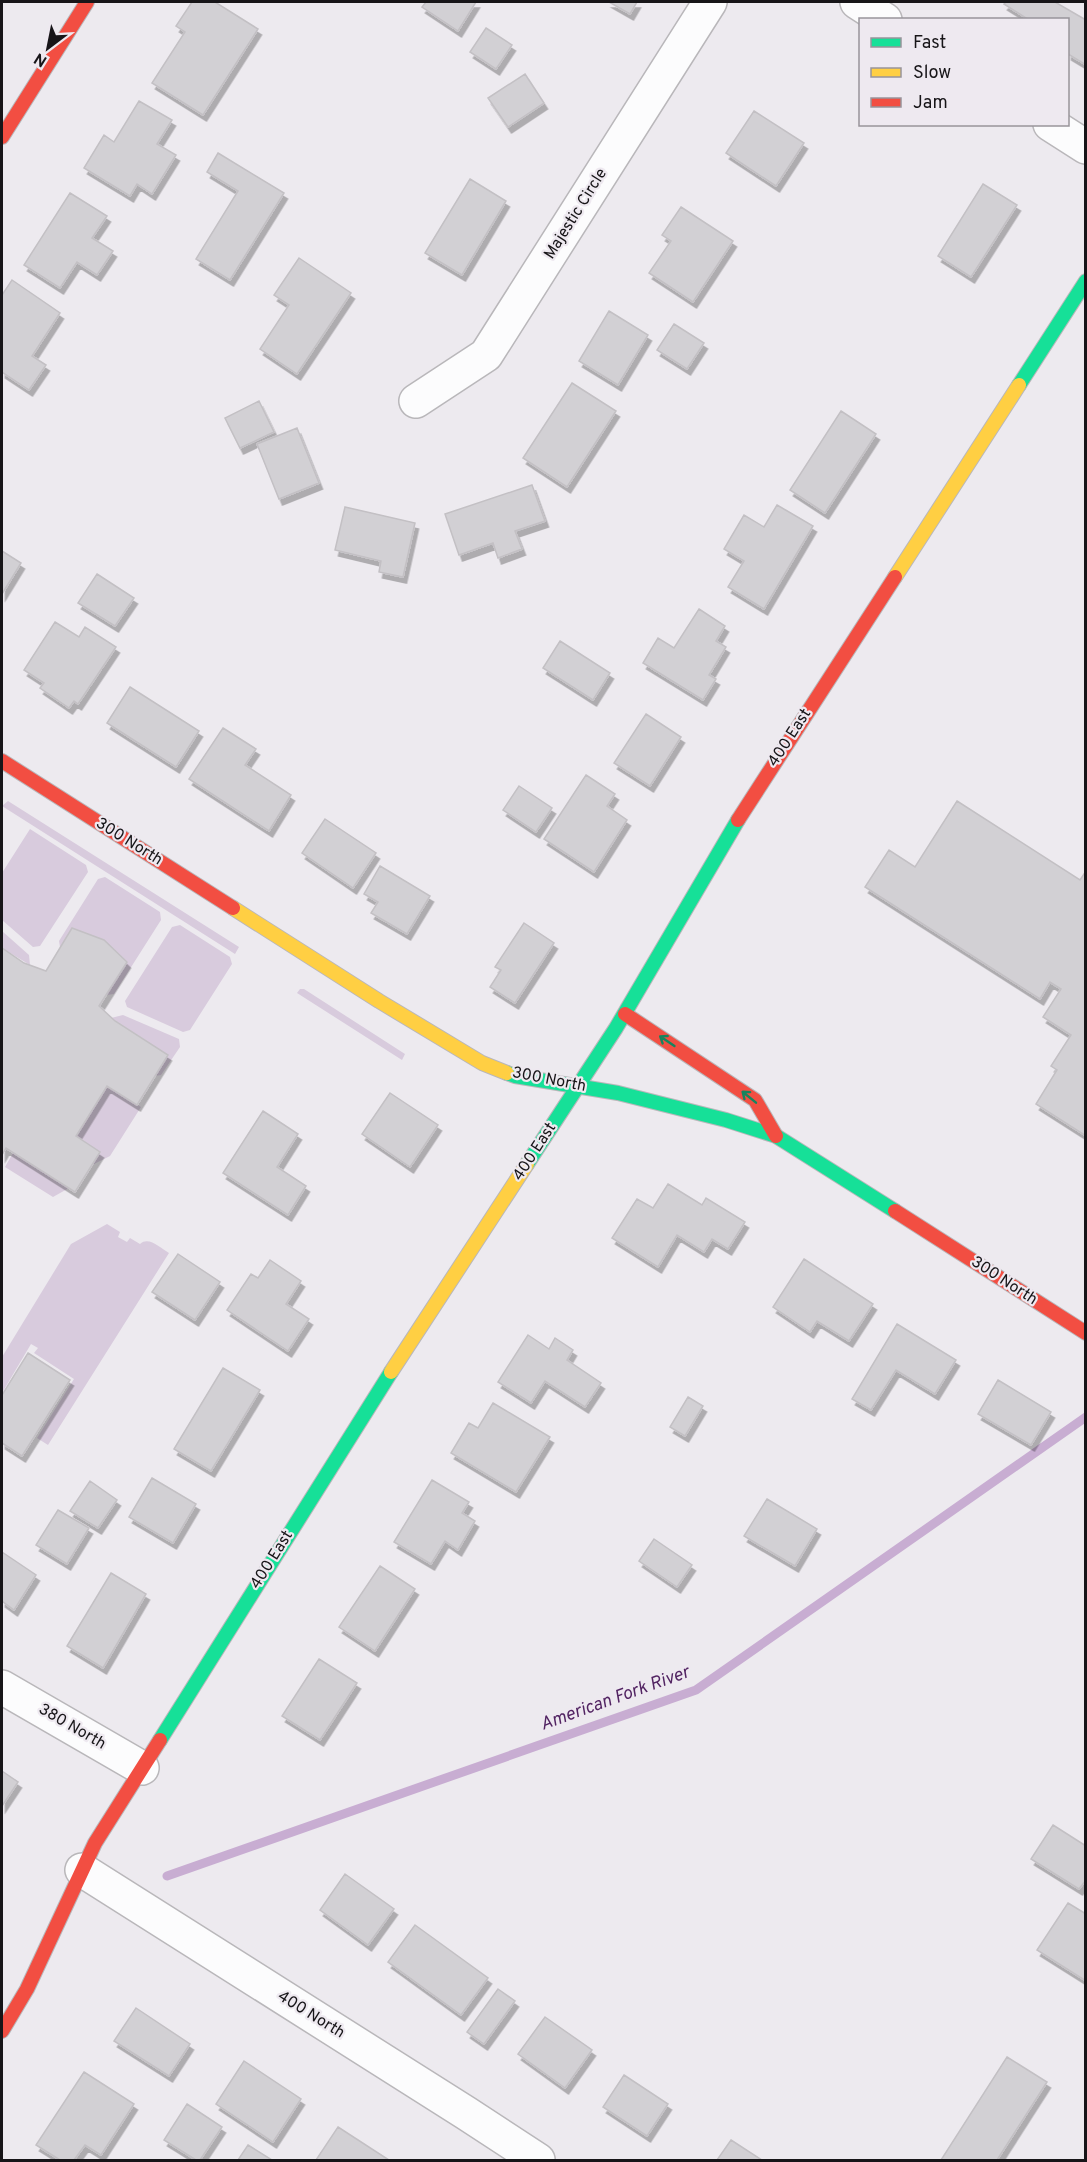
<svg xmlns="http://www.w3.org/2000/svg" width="1087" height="2162" viewBox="0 0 1087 2162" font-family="Overpass,sans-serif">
	<defs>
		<filter id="shadow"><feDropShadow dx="3.5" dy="6" stdDeviation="0" flood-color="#0004"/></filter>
	</defs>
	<rect width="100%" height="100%" fill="#edeaef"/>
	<path fill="#d8cbdd" d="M 8,801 L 239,947 L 235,954 L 2,806 Z
		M 30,829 L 86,865 L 88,872 L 40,946 L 33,947 L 2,920 L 2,873 Z
		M 105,877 L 160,912 L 161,920 L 114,994 L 106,995 L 127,962 L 104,940 L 73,929 L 60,947 L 59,941 L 98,879 Z
		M 180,925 L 230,957 L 232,964 L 190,1030 L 183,1032 L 127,1007 L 125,1001 L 172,927 Z
		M 2,931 L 29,955 L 30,965 L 2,948 Z
		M 300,989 L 304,989 L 405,1054 L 402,1060 L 297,993 Z
		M 123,1015 L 179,1039 L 180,1047 L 161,1075 L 155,1076 L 168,1055 L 111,1018 Z
		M 107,1086 L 141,1107 L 110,1156 L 92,1165 L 100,1152 L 76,1136 Z
		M 13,1153 L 69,1188 L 53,1197 L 5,1167 Z
		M 107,1224 L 120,1232 L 118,1237 L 127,1242 L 130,1238 L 140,1244 C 149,1236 160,1248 169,1253 L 48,1445 L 37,1438 L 74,1379 L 34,1353 L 38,1348 L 31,1344 L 2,1393 L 2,1357 L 71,1244 Z"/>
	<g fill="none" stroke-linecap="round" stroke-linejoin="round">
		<path stroke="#c8add2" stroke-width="9" d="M 167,1876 L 696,1690 L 1086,1417"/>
	</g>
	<path fill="#d2d0d4" stroke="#c3c0c4" stroke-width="1.5" filter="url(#shadow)" d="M 192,2 L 215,2 L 258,29 L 203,115 L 152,83 L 185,32 L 176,26 Z
		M 426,2 L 476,2 L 458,31 L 422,7 Z
		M 609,2 L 637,2 L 630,14 Z
		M 1006,2 L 1055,2 L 1086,20 L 1086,65 L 1068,54 L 1068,20 L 1029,20 L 1004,4 Z
		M 486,28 L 512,45 L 496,69 L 470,52 Z
		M 525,74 L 544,103 L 508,127 L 488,98 Z
		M 139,101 L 172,120 L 157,144 L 176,155 L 152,194 L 137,184 L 130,196 L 84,168 L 104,135 L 114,142 Z
		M 754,111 L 804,143 L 776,186 L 726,153 Z
		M 218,153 L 284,193 L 230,280 L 196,259 L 238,191 L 207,172 Z
		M 470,179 L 506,201 L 462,275 L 425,253 Z
		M 983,184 L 1017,205 L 971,277 L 938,256 Z
		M 70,193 L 107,216 L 92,238 L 113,251 L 97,275 L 77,262 L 60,288 L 24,265 Z
		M 681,207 L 733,241 L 693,302 L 649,273 L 671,241 L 662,235 Z
		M 299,258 L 351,293 L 297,374 L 260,349 L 289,305 L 274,295 Z
		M 12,280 L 60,313 L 32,356 L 46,365 L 29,390 L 2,372 L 2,295 Z
		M 609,311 L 648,335 L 618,385 L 579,361 Z
		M 674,324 L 704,343 L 687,369 L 657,350 Z
		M 572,383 L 616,411 L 567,487 L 523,458 Z
		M 259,401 L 274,432 L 240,448 L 225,418 Z
		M 841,411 L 876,434 L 825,513 L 790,490 Z
		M 297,428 L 319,483 L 279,499 L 257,444 Z
		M 532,485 L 545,521 L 515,531 L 522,549 L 498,558 L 493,543 L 459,555 L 445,514 Z
		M 777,505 L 813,526 L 764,609 L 728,587 L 744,561 L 724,549 L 744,515 L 764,527 Z
		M 345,507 L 415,523 L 403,577 L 379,572 L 381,561 L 335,550 Z
		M 2,551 L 21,563 L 2,594 Z
		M 97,574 L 134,598 L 115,626 L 78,603 Z
		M 699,609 L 725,626 L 716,641 L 726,647 L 709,675 L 716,679 L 703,700 L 643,663 L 658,638 L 674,648 Z
		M 55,622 L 79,637 L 85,627 L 116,647 L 78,704 L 74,701 L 69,708 L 40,688 L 44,683 L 24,670 Z
		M 560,641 L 610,673 L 593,700 L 543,668 Z
		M 130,687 L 199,731 L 176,767 L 107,723 Z
		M 646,714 L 681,737 L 650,786 L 614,763 Z
		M 223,728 L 256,749 L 245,765 L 291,795 L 269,831 L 189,779 Z
		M 586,775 L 615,794 L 607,806 L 627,820 L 594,872 L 544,839 Z
		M 519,786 L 552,808 L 536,832 L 503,810 Z
		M 957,801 L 1080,880 L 1086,871 L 1086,1136 L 1036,1104 L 1057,1070 L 1051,1066 L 1071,1035 L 1043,1017 L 1061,989 L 1050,982 L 1040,999 L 865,887 L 889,850 L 915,867 Z
		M 325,819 L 376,853 L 353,888 L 302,853 Z
		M 380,866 L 430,896 L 407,934 L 371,913 L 378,902 L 364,894 Z
		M 524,923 L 554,943 L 515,1003 L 490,987 L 501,970 L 495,967 Z
		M 72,928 L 104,940 L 127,962 L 99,1006 L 115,1021 L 168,1055 L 137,1105 L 107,1086 L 76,1136 L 100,1152 L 75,1192 L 6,1148 L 2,1155 L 2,948 L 24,963 L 46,971 Z
		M 390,1093 L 438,1125 L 410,1167 L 362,1134 Z
		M 263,1111 L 298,1134 L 277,1167 L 306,1186 L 288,1215 L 223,1173 Z
		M 668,1184 L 702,1205 L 706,1198 L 745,1222 L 728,1249 L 712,1239 L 704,1252 L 677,1235 L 658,1267 L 612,1238 L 637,1199 L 653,1208 Z
		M 178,1254 L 220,1282 L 195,1320 L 152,1292 Z
		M 804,1259 L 873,1304 L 849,1341 L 817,1321 L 810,1332 L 773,1307 Z
		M 270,1260 L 301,1281 L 286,1304 L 309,1319 L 288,1351 L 227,1310 L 251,1274 L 258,1278 Z
		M 897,1324 L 956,1360 L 935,1394 L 896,1370 L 871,1410 L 852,1399 Z
		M 528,1335 L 549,1349 L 555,1338 L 573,1350 L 567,1360 L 601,1383 L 585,1407 L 545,1381 L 531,1403 L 498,1382 Z
		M 28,1353 L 70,1380 L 22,1456 L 2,1443 L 2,1395 Z
		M 223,1368 L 260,1390 L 211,1471 L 174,1449 Z
		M 998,1380 L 1051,1412 L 1031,1445 L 978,1414 Z
		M 688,1397 L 703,1406 L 685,1436 L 670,1427 Z
		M 493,1403 L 550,1437 L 516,1492 L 451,1453 L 469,1423 L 478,1428 Z
		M 152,1478 L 196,1504 L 173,1543 L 129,1517 Z
		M 432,1480 L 469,1502 L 462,1513 L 475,1521 L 458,1550 L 445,1541 L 431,1564 L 394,1542 Z
		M 90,1481 L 117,1500 L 98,1528 L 70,1511 Z
		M 767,1499 L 817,1529 L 795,1566 L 744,1536 Z
		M 58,1510 L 89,1528 L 67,1564 L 36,1545 Z
		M 654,1539 L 692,1565 L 677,1587 L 639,1561 Z
		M 2,1552 L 36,1575 L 14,1610 L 2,1601 Z
		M 380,1566 L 415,1589 L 375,1651 L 339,1627 Z
		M 111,1573 L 146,1594 L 103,1668 L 67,1646 Z
		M 319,1659 L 357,1683 L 320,1740 L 282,1716 Z
		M 2,1771 L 18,1782 L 2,1806 Z
		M 1053,1825 L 1086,1846 L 1086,1880 L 1079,1889 L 1031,1859 Z
		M 345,1874 L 394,1909 L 368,1945 L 320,1910 Z
		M 1068,1903 L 1086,1914 L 1086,1981 L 1037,1950 Z
		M 415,1925 L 488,1978 L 461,2015 L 388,1962 Z
		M 498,1989 L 515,2001 L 484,2044 L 467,2032 Z
		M 136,2008 L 190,2044 L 169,2076 L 114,2041 Z
		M 545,2017 L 592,2050 L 565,2088 L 518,2054 Z
		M 1007,2057 L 1047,2082 L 997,2160 L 941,2160 Z
		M 244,2061 L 301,2099 L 273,2142 L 216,2104 Z
		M 84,2072 L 134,2104 L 101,2155 L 85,2145 L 74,2160 L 60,2160 L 36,2145 Z
		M 624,2075 L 668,2104 L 647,2136 L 603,2107 Z
		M 187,2104 L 222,2127 L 200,2160 L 196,2160 L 164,2140 Z
		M 338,2127 L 389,2160 L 316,2160 Z
		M 731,2140 L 762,2160 L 717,2160 Z
		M 248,2145 L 272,2160 L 238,2160 Z"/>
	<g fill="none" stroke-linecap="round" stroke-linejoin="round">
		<defs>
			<path id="street" d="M 857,2 L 885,20
				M 1050,124 L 1086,147
				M 416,401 L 486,355 L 710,2
				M 2,1687 L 142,1768
				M 82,1870 L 466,2113 L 538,2160"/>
			<path id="fast" d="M 1019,385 L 1086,281
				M 507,1073 L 515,1076 L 618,1093 L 726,1120 L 776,1136 L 895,1211
				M 527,1164 L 616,1028 L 738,820
				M 160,1740 L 391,1372"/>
			<path id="slow" d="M 895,577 L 1019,385
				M 233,908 L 379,1001 L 482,1063 L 507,1073
				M 391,1372 L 527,1164"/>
			<path id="jam" d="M 2,137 L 87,2
				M 2,761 L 233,908
				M 738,820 L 895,577
				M 625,1014 L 755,1100 L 776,1136
				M 895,1211 L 1086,1333
				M 2,2031 L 27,1989 L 95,1843 L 160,1740"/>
		</defs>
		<use href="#street" stroke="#b9b7ba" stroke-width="36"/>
		<use href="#fast" stroke="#b9b7ba" stroke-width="16"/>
		<use href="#slow" stroke="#b9b7ba" stroke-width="16"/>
		<use href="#jam" stroke="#b9b7ba" stroke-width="16"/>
		<use href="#street" stroke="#fcfcfd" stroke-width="33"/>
		<use href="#fast" stroke="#16e098" stroke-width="14"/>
		<use href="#slow" stroke="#ffcf43" stroke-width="14"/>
		<use href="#jam" stroke="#f24e42" stroke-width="14"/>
	</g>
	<defs><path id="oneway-shaft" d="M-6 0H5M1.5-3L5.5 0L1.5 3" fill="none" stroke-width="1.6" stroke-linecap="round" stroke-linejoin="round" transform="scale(1.5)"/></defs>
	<g stroke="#16855e">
		<use href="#oneway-shaft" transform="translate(667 1041) rotate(-146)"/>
		<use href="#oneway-shaft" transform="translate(749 1097) rotate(-141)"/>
	</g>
	<g text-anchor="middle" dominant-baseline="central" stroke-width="4.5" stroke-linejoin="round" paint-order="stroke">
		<g font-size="16" fill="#171518" stroke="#eee9f0">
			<text transform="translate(576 214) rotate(-58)">Majestic Circle</text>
			<text transform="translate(790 738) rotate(-57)">400 East</text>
			<text transform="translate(129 842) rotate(32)">300 North</text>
			<text transform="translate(549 1080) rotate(11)">300 North</text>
			<text transform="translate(535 1152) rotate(-57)">400 East</text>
			<text transform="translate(1004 1281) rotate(33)">300 North</text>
			<text transform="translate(272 1560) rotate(-58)">400 East</text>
			<text transform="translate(72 1727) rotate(30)">380 North</text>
			<text transform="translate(311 2015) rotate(32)">400 North</text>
		</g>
		<g font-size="18" font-style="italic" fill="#522462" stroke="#eee9f0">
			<text transform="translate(615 1699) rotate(-20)">American Fork River</text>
		</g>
	</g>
	<rect width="1087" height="2162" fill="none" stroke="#171518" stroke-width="6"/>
	<rect x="859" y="18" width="210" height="108" fill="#eee9f0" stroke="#98949a" stroke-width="1.5"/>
	<rect x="871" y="38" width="30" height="9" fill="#16e098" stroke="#98949a" stroke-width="1.5"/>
	<text x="913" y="48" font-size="18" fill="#171518">Fast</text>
	<rect x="871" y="68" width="30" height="9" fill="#ffcf43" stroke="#98949a" stroke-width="1.5"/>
	<text x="913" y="78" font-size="18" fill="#171518">Slow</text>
	<rect x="871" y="98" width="30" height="9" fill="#f24e42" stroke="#98949a" stroke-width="1.5"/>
	<text x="913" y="108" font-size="18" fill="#171518">Jam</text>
	<g transform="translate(48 48) rotate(212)" stroke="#eee9f0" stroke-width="4.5" paint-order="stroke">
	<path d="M0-4.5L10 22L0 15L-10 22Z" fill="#171518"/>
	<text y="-9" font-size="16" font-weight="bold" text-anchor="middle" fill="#171518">N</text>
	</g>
</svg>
